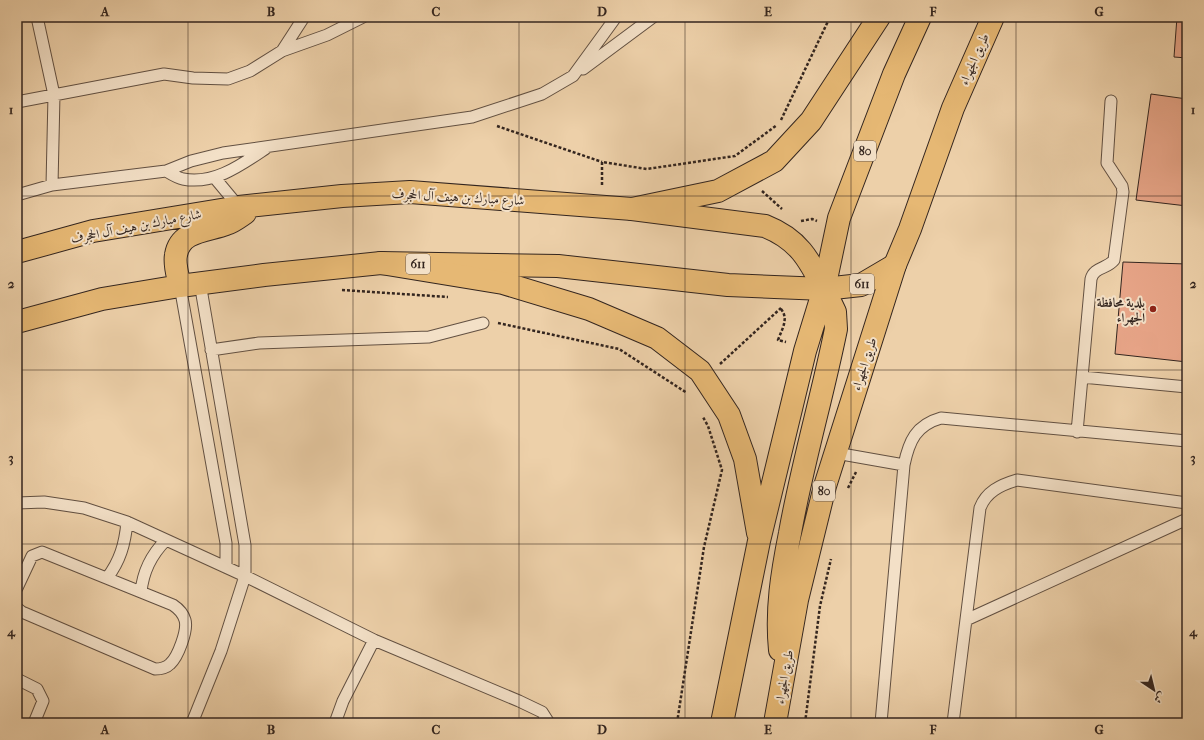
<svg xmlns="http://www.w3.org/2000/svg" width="1204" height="740" viewBox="0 0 1204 740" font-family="'IM FELL French Canon',Amiri,serif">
	<rect width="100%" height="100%" fill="#edd0a9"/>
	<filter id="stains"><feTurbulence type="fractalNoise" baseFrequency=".005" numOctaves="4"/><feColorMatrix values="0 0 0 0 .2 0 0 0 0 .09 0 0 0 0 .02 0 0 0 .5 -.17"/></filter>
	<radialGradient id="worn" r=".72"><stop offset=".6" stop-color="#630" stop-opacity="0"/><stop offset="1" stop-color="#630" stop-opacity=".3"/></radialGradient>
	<path fill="#e8a588" stroke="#33251f" d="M 1177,17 L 1187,17 L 1187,58 L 1174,57 Z
		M 1151,94 L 1187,99 L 1187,206 L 1136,200 Z
		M 1123,262 L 1187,264 L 1187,362 L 1115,354 Z"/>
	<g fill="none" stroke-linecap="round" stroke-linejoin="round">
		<defs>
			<path id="service" d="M 37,17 L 54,95 L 52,185
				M 282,51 L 304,17
				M 583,69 L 653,17
				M 17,102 L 164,74 L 193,78 L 228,79 L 250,71 L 282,51 L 327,35 L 363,17
				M 166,171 C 171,174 177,178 183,179 C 214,185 241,165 265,149
				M 214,177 L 239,207
				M 17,195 L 52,185 L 166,171 L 191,161 L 223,153 L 472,117 L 542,94 L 573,76 L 616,17
				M 180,286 L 226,543 L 226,567
				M 211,350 L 259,343 L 429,337 L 483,323
				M 1082,377 L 1187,387
				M 1077,432 L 1091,279 C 1094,267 1107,269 1114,260 L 1123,192 L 1122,186 L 1107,163 L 1111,101
				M 836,453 L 904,465
				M 17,503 L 44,502 L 84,508 L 127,522 L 245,576 L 374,640 L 519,701 L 542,712 L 549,723
				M 107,578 C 120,561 125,544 127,522
				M 17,588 L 32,556 L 42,552 L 173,605 C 179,609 183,613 185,620 C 188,630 178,657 170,664 C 166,668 161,669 155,669 L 22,612 L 17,608
				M 141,592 C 143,571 151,555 166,540
				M 966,620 L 1187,519
				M 17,679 L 37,689 L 43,701 L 34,723
				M 192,723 L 221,651 L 245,576 L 245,545 L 200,283
				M 335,723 L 343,701 L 374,640
				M 881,723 L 904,465 C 909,441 916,425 941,418 L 1187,441
				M 953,723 L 980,508 C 986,492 1000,485 1017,480 L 1187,503"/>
			<path id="primary" d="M 17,252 L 93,231 L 239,207 L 342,196 L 410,192 L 632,209 L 765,226 C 798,239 809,259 824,289
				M 180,286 C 178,276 174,265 176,255 C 180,230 208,231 226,224 C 233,222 239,217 245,213
				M 17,322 L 102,299 L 180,286 L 264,275 L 381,263 L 558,266 L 728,285 L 824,289 L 861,285 L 895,265"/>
			<path id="trunk" d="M 632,209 L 718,191 L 774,161 L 811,121 L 879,17
				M 381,263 L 503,283 L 589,309 L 657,338 L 700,371 L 729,415 L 745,459 L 758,533
				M 780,650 C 776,610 782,573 790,533 C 802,465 822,398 836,329 L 835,312 L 824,289
				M 722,723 L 759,541 L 805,351 L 824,289 L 839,218 L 894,74 L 920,17
				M 775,723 L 797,600 L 825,486 L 895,265 L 910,229 L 953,108 L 993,17"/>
		</defs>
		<use href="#service" stroke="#625042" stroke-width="13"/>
		<use href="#primary" stroke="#33251f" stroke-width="24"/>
		<use href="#trunk" stroke="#33251f" stroke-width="24"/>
		<path stroke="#33251f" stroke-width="2.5" stroke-dasharray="3 2" stroke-linecap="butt" d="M 781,120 L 830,17
			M 497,126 L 602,162
			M 602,185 L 602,162 L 647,169 L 735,156 L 777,125
			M 762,191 L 782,209
			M 801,221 L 812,219 L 817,221
			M 342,290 L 448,297
			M 781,309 C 789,319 782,329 778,340 L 786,342
			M 498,323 L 619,349 L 687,393
			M 720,364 L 781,308
			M 848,488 L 856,472
			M 677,723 L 704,547 L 722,470 L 708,426 L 703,417
			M 805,723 L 820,606 L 831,559"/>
		<use href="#service" stroke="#f3e0c7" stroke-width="11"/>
		<use href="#primary" stroke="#e6b874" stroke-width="22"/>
		<use href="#trunk" stroke="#e6b874" stroke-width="22"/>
	</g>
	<path fill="none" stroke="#33251f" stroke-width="1" stroke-opacity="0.55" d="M 188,17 L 188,723M 353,17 L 353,723M 519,17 L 519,723M 685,17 L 685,723M 851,17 L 851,723M 1016,17 L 1016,723M 17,196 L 1187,196M 17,370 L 1187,370M 17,544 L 1187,544"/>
	<circle fill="#8f2418" stroke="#f3e0c7" stroke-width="1.5" cx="1153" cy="309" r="4"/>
	<g text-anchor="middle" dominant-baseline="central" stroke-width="4" stroke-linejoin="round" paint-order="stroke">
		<g fill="#f3e0c7" stroke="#6d5d51" stroke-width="1">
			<rect x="854" y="141" width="22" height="20" rx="3"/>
			<rect x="406" y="254" width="24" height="20" rx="3"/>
			<rect x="850" y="274" width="24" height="20" rx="3"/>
			<rect x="813" y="481" width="22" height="20" rx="3"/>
		</g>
		<g font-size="12" font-weight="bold" fill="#33251f">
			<text x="865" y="151">80</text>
			<text x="418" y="264">611</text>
			<text x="862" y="284">611</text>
			<text x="824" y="491">80</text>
		</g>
		<g font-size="13" fill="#33251f" stroke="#f3e0c7">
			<text transform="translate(974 59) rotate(-66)">طريق الجهراء</text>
			<text transform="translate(458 197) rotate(3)">شارع مبارك بن هيف آل الحجرف</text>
			<text transform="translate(136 226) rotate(-11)">شارع مبارك بن هيف آل الحجرف</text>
			<text transform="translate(864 364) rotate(-72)">طريق الجهراء</text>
			<text transform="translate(784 677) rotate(-80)">طريق الجهراء</text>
		</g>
		<g font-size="13" font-weight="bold" fill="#33251f" stroke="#f3e0c7" text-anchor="end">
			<text x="1145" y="302">بلدية محافظة<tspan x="1145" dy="15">الجهراء</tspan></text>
		</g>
	</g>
	<rect width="1204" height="740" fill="none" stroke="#edd0a9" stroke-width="44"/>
	<g transform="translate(1154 690) rotate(145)" stroke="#f3e0c7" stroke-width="3" paint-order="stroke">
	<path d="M0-3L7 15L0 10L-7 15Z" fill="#33251f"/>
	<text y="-6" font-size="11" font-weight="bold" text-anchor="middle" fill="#33251f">ش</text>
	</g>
	<rect x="22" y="22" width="1160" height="696" fill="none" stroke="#33251f" stroke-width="1.5"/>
	<g font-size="13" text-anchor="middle" font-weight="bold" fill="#33251f">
		<text x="105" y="16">A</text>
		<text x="271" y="16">B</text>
		<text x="436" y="16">C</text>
		<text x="602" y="16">D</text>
		<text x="768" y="16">E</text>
		<text x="933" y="16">F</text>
		<text x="1099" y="16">G</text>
		<text x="11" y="114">1</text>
		<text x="1193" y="114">1</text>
		<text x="11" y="288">2</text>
		<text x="1193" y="288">2</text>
		<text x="11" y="462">3</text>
		<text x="1193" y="462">3</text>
		<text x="11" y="636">4</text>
		<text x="1193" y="636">4</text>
		<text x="105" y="734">A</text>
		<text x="271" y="734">B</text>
		<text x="436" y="734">C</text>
		<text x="602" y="734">D</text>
		<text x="768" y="734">E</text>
		<text x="933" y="734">F</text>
		<text x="1099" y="734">G</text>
	</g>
	<rect width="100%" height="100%" filter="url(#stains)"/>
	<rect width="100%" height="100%" fill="url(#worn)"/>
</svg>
